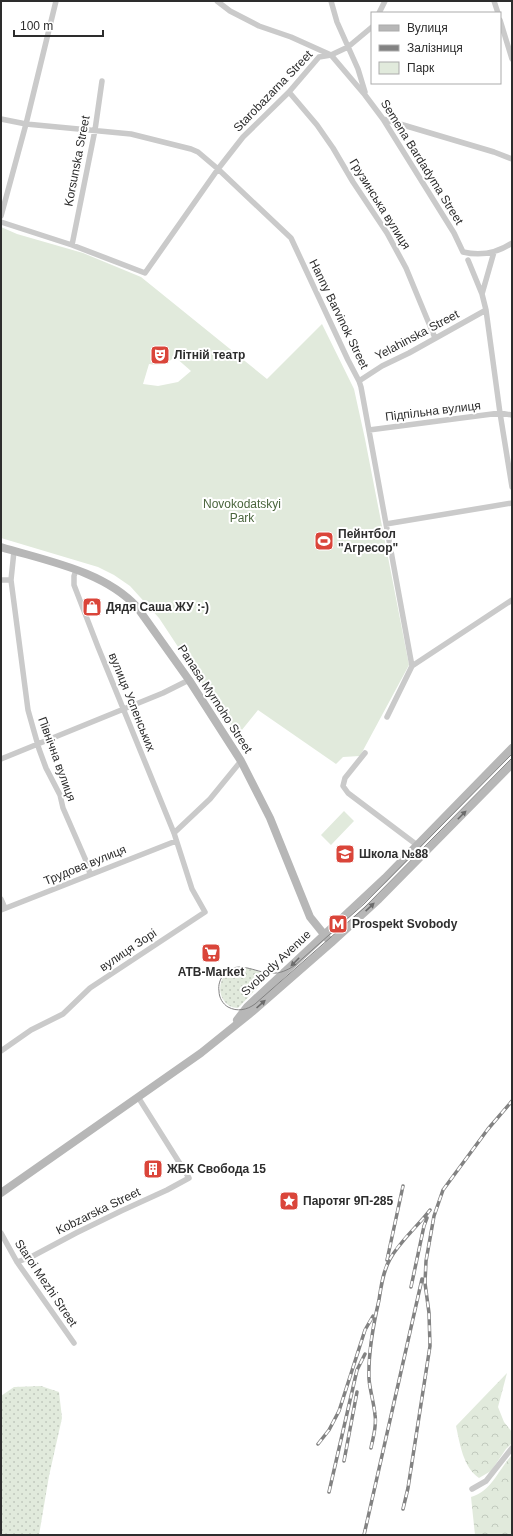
<svg xmlns="http://www.w3.org/2000/svg" width="513" height="1536" viewBox="0 0 513 1536" font-family="Helvetica,sans-serif">
	<defs>
		<pattern id="grass-dots" width="8" height="8" patternUnits="userSpaceOnUse"><rect width="8" height="8" fill="#e1eadc"/><path d="M2 2h.1M6 6h.1" fill="none" stroke="#c1c9bd" stroke-width="1.8" stroke-linecap="round"/></pattern>
		<pattern id="forest-crowns" width="20" height="18" patternUnits="userSpaceOnUse"><rect width="20" height="18" fill="#e1eadc"/><path d="M2 6a3 3 0 1 1 6 0M12 15a3 3 0 1 1 6 0" fill="none" stroke="#c1c9bd"/></pattern>
	</defs>
	<rect width="100%" height="100%" fill="#fff"/>
	<path fill="url(#grass-dots)" d="M 242,967 C 250,969 263,970 266,979 L 238,1008 C 221,1008 215,986 225,975 C 230,970 236,969 242,967 Z
		M 41,1386 L 59,1392 L 62,1418 L 49,1476 L 39,1535 L 1,1535 L 1,1396 L 14,1387 Z"/>
	<path fill="url(#forest-crowns)" d="M 507,1373 L 498,1407 L 504,1422 L 512,1432 L 512,1443 L 506,1449 L 491,1471 L 479,1478 C 463,1467 460,1444 456,1426 Z
		M 512,1455 L 512,1535 L 475,1535 L 471,1497 C 492,1491 498,1470 512,1455 Z"/>
	<path fill="#e1eadc" fill-rule="evenodd" d="M 1,227 L 17,234 L 83,253 L 141,277 L 267,379 L 322,324 L 354,389 L 365,439 L 409,665 L 360,756 L 343,757 L 336,764 L 258,710 L 237,736 L 159,618 L 130,586 L 114,575 L 98,567 L 1,538 ZM 175,357 L 191,371 L 178,382 L 158,386 L 143,384 L 149,364 C 160,366 166,364 175,357 Z
		M 344,811 L 354,821 L 331,845 L 321,835 Z"/>
	<g fill="none" stroke-linecap="round" stroke-linejoin="round">
		<path stroke="#cacaca" stroke-width="5.5" d="M 217,1 L 230,11 L 259,26 L 291,37 L 331,55 L 365,95 L 383,119 L 454,233 L 463,252 C 480,256 497,253 512,243
			M 331,1 L 337,22 L 358,69 L 365,92
			M 494,1 L 498,13
			M 379,13 L 385,1
			M 500,20 L 512,59
			M 289,92 L 317,125 L 333,148 L 353,182 L 387,233 L 406,268 L 435,338
			M 1,119 L 26,124 L 131,134 L 191,149 L 198,152 L 218,169 L 291,238 L 348,360 L 359,381 L 361,387 L 412,666 L 387,717
			M 383,119 L 494,152 L 512,159
			M 1,216 L 26,124 L 56,1
			M 1,222 L 72,245 L 145,273 L 218,169 L 243,137 L 289,92 L 319,57 L 331,55 L 348,47 L 372,27
			M 72,245 L 95,130 L 102,81
			M 468,260 L 482,294 L 486,310 L 500,413 L 512,487
			M 482,294 L 494,252
			M 359,381 L 382,366 L 409,353 L 486,310
			M 369,430 L 500,413 L 512,415
			M 386,524 L 512,503
			M 14,551 L 11,580 L 28,710 L 39,749 L 46,768 L 60,795 L 63,808 L 87,863 L 90,874
			M 1,580 L 11,580
			M 412,666 L 512,600
			M 365,753 L 345,778 L 343,786 L 348,793 L 417,845
			M 1,759 L 163,693 L 189,680
			M 174,833 L 210,799 L 241,761
			M 1,899 L 5,908
			M 1,910 L 176,841
			M 1,1051 L 31,1030 L 63,1014 L 90,988 L 205,912 L 192,889 L 174,833 L 98,647 L 74,585 L 74,576 L 76,570
			M 1,1233 L 17,1262 L 74,1343
			M 17,1262 L 31,1257 L 76,1233 L 121,1211 L 167,1190 L 189,1178 L 138,1097
			M 472,1489 L 486,1481 L 512,1448"/>
		<path stroke="#b7b7b7" stroke-width="8" d="M 1,547 C 47,561 104,571 137,607 L 189,680 L 241,761 L 270,818 L 310,917 L 331,943
			M 237,1020 L 247,1007 L 385,878 L 512,748
			M 1,1193 L 201,1053 L 252,1012 L 331,943 L 379,899 L 512,764"/>
		<path stroke="#828282" stroke-width="1" d="M 512,754 L 364,904 L 294,966 C 287,970 280,974 271,973 C 255,973 238,959 224,974 C 220,979 218,985 219,991 C 219,998 223,1004 228,1007 C 237,1012 247,1010 255,1004 L 364,908 L 512,758"/>
		<defs>
			<path id="rail" d="M 387,1260 L 403,1186
				M 411,1287 L 424,1226 L 427,1218
				M 318,1444 L 329,1430 L 339,1411 L 365,1330 L 373,1316
				M 371,1448 C 373,1437 377,1426 375,1415 C 374,1403 370,1391 369,1379 C 368,1352 373,1326 379,1300 C 381,1287 383,1271 390,1259 C 400,1241 417,1227 430,1210
				M 344,1461 L 357,1392
				M 329,1492 L 357,1370 L 365,1354
				M 403,1509 L 408,1488 L 430,1346 L 429,1313 L 425,1283 L 426,1261 L 434,1216 L 443,1190 L 488,1129 L 512,1101
				M 364,1535 L 422,1279"/>
		</defs>
		<use href="#rail" stroke="#828282" stroke-width="3.5"/>
		<use href="#rail" stroke="#fff" stroke-width="2" stroke-dasharray="6" stroke-linecap="butt"/>
	</g>
	<defs><path id="oneway-solid" d="M-6-.8H1V-3.2L6.5 0L1 3.2V.8H-6Z"/></defs>
	<g fill="#6b6b6b">
		<use href="#oneway-solid" transform="translate(462 815) rotate(-45)"/>
		<use href="#oneway-solid" transform="translate(370 907) rotate(-43)"/>
		<use href="#oneway-solid" transform="translate(295 962) rotate(135)"/>
		<use href="#oneway-solid" transform="translate(261 1004) rotate(-42)"/>
	</g>
	<defs>
		<symbol id="theatre-square" viewBox="-11 -11 22 22"><rect x="-9" y="-9" width="18" height="18" rx="4" fill="#da453a" stroke="#fff"/><path d="M-5-5.5Q0-4 5-5.5V0Q5 5 0 6Q-5 5-5 0ZM-3.3-2.5H-1v1.5H-3.3ZM1-2.5H3.3v1.5H1ZM-2.8 1Q0 5.5 2.8 1Z" fill="#fff"/></symbol>
		<symbol id="stadium-square" viewBox="-11 -11 22 22"><rect x="-9" y="-9" width="18" height="18" rx="4" fill="#da453a" stroke="#fff"/><path d="M0-5a6.5 5 0 1 0 0 10a6.5 5 0 1 0 0-10ZM-3.5-1.8h7v3.6h-7Z" fill="#fff"/></symbol>
		<symbol id="shop-square" viewBox="-11 -11 22 22"><rect x="-9" y="-9" width="18" height="18" rx="4" fill="#da453a" stroke="#fff"/><path d="M-5-2.5h2.3a2.7 3.5 0 0 1 5.4 0H5L5.5 6h-11ZM-1.5-2.5h3a1.5 2.3 0 0 0-3 0Z" fill="#fff"/></symbol>
		<symbol id="school-square" viewBox="-11 -11 22 22"><rect x="-9" y="-9" width="18" height="18" rx="4" fill="#da453a" stroke="#fff"/><path d="M0-5L7-2L0 1L-7-2ZM-4 1L0 2.5L4 1V4Q0 6-4 4Z" fill="#fff"/></symbol>
		<symbol id="metro-square" viewBox="-11 -11 22 22"><rect x="-9" y="-9" width="18" height="18" rx="4" fill="#da453a" stroke="#fff"/><path d="M-5.5 5V-5H-3L0 0L3-5H5.5V5H3V-.5L0 4L-3-.5V5Z" fill="#fff"/></symbol>
		<symbol id="supermarket-square" viewBox="-11 -11 22 22"><rect x="-9" y="-9" width="18" height="18" rx="4" fill="#da453a" stroke="#fff"/><path d="M-6-5.5h2.5l.6 2H6L4.5 2H-2.5L-4.4-4H-6ZM-1.5 3.2a1.3 1.3 0 1 0 .1 0ZM3 3.2a1.3 1.3 0 1 0 .1 0Z" fill="#fff"/></symbol>
		<symbol id="building-square" viewBox="-11 -11 22 22"><rect x="-9" y="-9" width="18" height="18" rx="4" fill="#da453a" stroke="#fff"/><path d="M-4-6H4V6H1V3H-1V6H-4ZM-2.5-4.3h1.7v1.8h-1.7ZM.8-4.3h1.7v1.8H.8ZM-2.5-1h1.7V.8h-1.7ZM.8-1h1.7V.8H.8Z" fill="#fff"/></symbol>
		<symbol id="sight-square" viewBox="-11 -11 22 22"><rect x="-9" y="-9" width="18" height="18" rx="4" fill="#da453a" stroke="#fff"/><path d="M0-6L1.8-2.2L6-1.7L2.9 1.2L3.7 5.4L0 3.3L-3.7 5.4L-2.9 1.2L-6-1.7L-1.8-2.2Z" fill="#fff"/></symbol>
	</defs>
	<g fill-rule="evenodd">
		<use href="#theatre-square" x="149" y="344" width="22" height="22"/>
		<use href="#stadium-square" x="313" y="530" width="22" height="22"/>
		<use href="#shop-square" x="81" y="596" width="22" height="22"/>
		<use href="#school-square" x="334" y="843" width="22" height="22"/>
		<use href="#metro-square" x="327" y="913" width="22" height="22"/>
		<use href="#supermarket-square" x="200" y="942" width="22" height="22"/>
		<use href="#building-square" x="142" y="1158" width="22" height="22"/>
		<use href="#sight-square" x="278" y="1190" width="22" height="22"/>
	</g>
	<g text-anchor="middle" dominant-baseline="central" stroke-width="4" stroke-linejoin="round" paint-order="stroke">
		<g font-size="12" fill="#2d2d2d" stroke="#fff">
			<text transform="translate(273 91) rotate(-46)">Starobazarna Street</text>
			<text transform="translate(77 161) rotate(-79)">Korsunska Street</text>
			<text transform="translate(422 162) rotate(58)">Semena Bardadyma Street</text>
			<text transform="translate(380 204) rotate(58)">Грузинська вулиця</text>
			<text transform="translate(339 314) rotate(64)">Hanny Barvinok Street</text>
			<text transform="translate(417 335) rotate(-28)">Yelahinska Street</text>
			<text transform="translate(433 411) rotate(-7)">Підпільна вулиця</text>
			<text transform="translate(215 699) rotate(57)">Panasa Myrnoho Street</text>
			<text transform="translate(132 702) rotate(68)">вулиця Успенських</text>
			<text transform="translate(57 759) rotate(70)">Північна вулиця</text>
			<text transform="translate(85 865) rotate(-22)">Трудова вулиця</text>
			<text transform="translate(128 950) rotate(-34)">вулиця Зорі</text>
			<text transform="translate(276 963) rotate(-43)">Svobody Avenue</text>
			<text transform="translate(98 1211) rotate(-26)">Kobzarska Street</text>
			<text transform="translate(46 1283) rotate(56)">Staroi Mezhi Street</text>
		</g>
		<g font-size="12" font-weight="bold" fill="#2d2d2d" stroke="#fff" text-anchor="start">
			<text x="174" y="355">Лiтнiй театр</text>
			<text x="338" y="534">Пейнтбол<tspan x="338" dy="14">"Агресор"</tspan></text>
			<text x="106" y="607">Дядя Саша ЖУ :-)</text>
			<text x="359" y="854">Школа №88</text>
			<text x="352" y="924">Prospekt Svobody</text>
			<text x="211" y="972" text-anchor="middle">ATB-Market</text>
			<text x="167" y="1169">ЖБК Свобода 15</text>
			<text x="303" y="1201">Паротяг 9П-285</text>
		</g>
		<g font-size="12" fill="#4b663e" stroke="#fff">
			<text x="242" y="504">Novokodatskyi<tspan x="242" dy="14">Park</tspan></text>
		</g>
	</g>
	<rect width="513" height="1536" fill="none" stroke="#2d2d2d" stroke-width="4"/>
	<rect x="371" y="12" width="130" height="72" fill="#ffffff" stroke="#ababab"/>
	<rect x="379" y="25" width="20" height="6" fill="#b7b7b7" stroke="#ababab"/>
	<text x="407" y="32" font-size="12" fill="#2d2d2d">Вулиця</text>
	<rect x="379" y="45" width="20" height="6" fill="#828282" stroke="#ababab"/>
	<text x="407" y="52" font-size="12" fill="#2d2d2d">Залізниця</text>
	<rect x="379" y="62" width="20" height="12" fill="#e1eadc" stroke="#ababab"/>
	<text x="407" y="72" font-size="12" fill="#2d2d2d">Парк</text>
	<path d="M14 30v6h89v-6" fill="none" stroke="#2d2d2d" stroke-width="2"/>
	<text x="20" y="30" font-size="12" fill="#2d2d2d" stroke="#ffffff" stroke-width="3" paint-order="stroke">100 m</text>
</svg>
